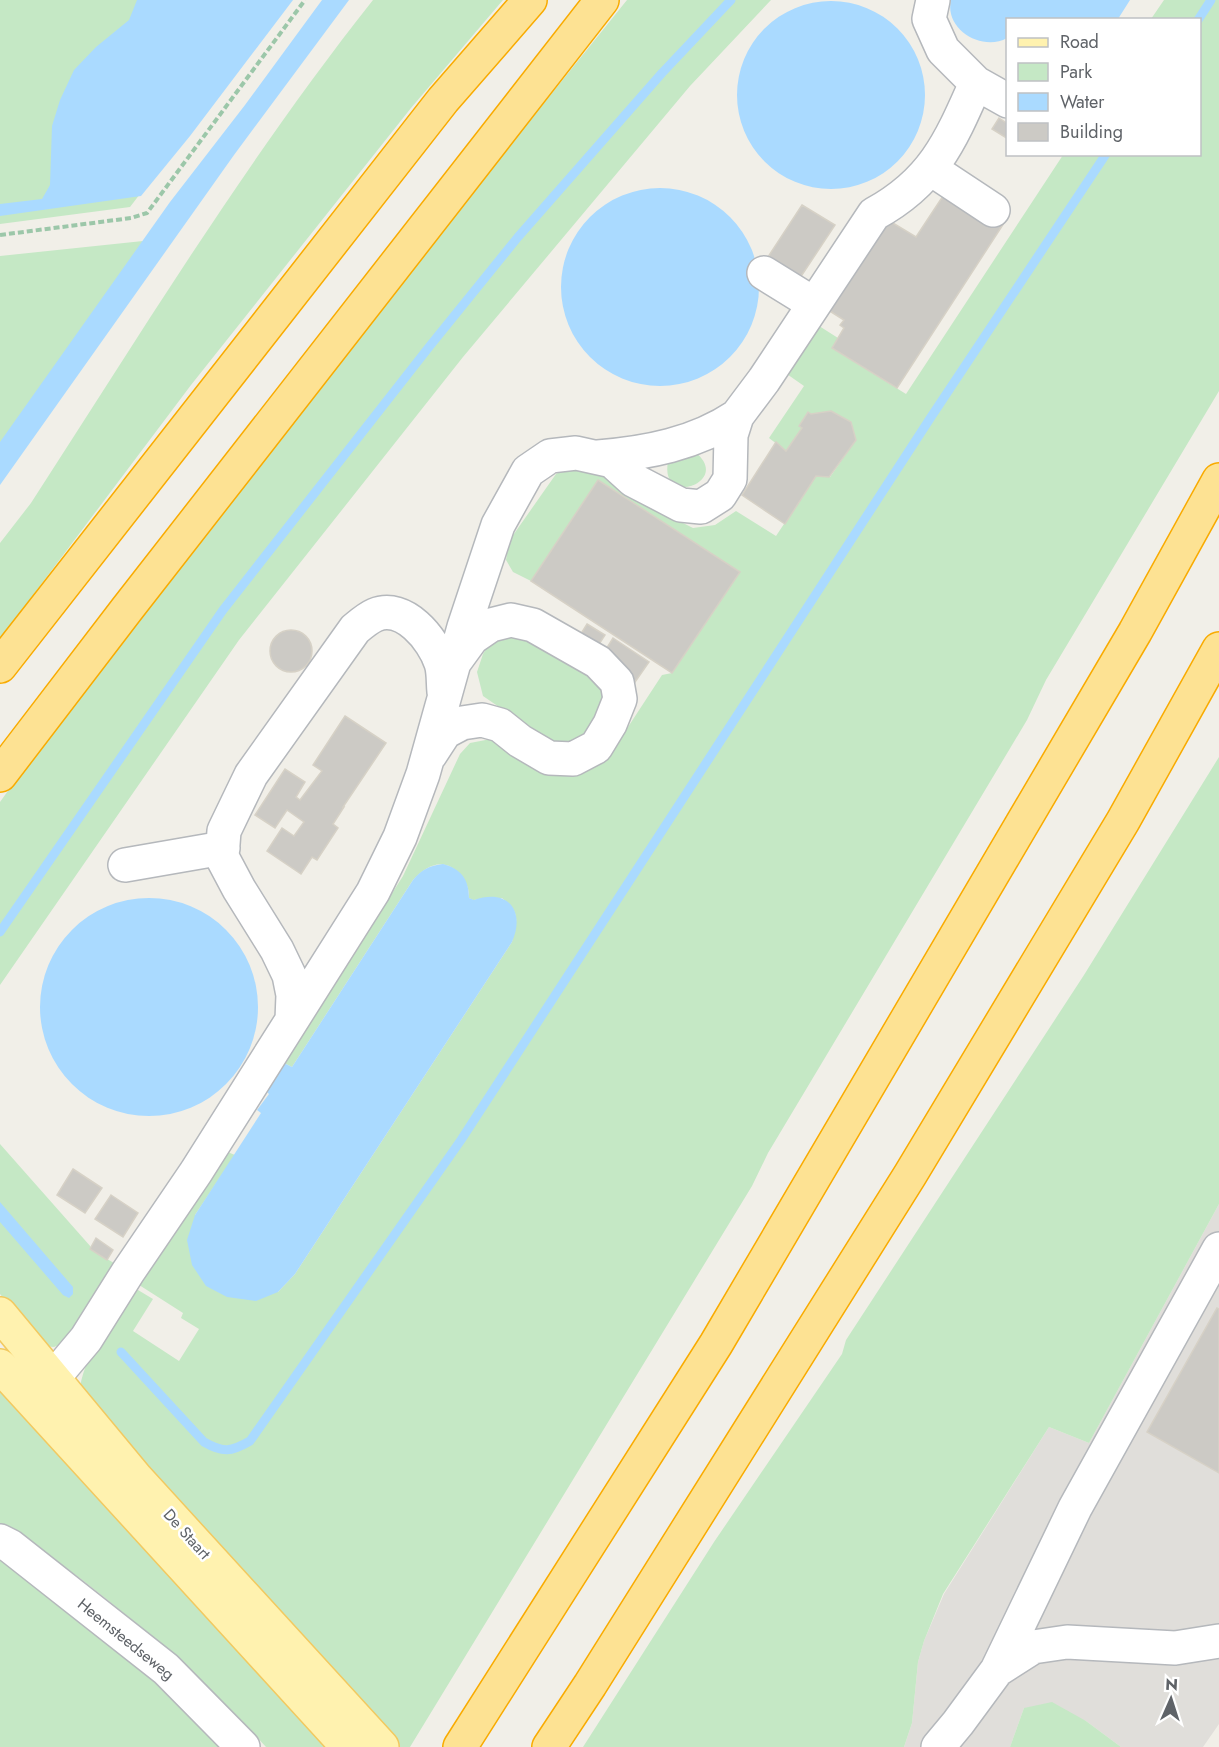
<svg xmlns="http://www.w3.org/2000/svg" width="1219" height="1747" viewBox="0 0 1219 1747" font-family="Jost,sans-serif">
	<rect width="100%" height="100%" fill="#f1efe8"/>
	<path fill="#e0deda" d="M 1219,1204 L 1219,1724 L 1203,1747 L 1121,1747 L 1086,1721 L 1024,1708 L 1010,1747 L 904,1747 L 912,1723 L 918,1662 L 924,1641 L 944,1594 L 1049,1427 L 1089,1443 Z"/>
	<path fill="#c5e8c5" d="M 0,0 L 289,0 L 130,207 L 0,224 Z
		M 373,0 L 503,0 L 411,108 L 191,385 L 0,639 L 0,543 L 31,503 C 141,333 247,159 373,0 Z
		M 627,0 L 771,0 L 690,86 L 463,357 L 239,640 L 0,985 L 0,802 L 35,753 L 453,216 Z
		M 1164,0 L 1219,0 L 1219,391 L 1046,680 L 1027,720 L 768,1153 L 752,1186 L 410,1747 L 394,1747 L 149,1480 L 80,1387 C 87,1349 113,1318 133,1287 L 153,1299 L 133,1331 L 179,1361 L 199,1329 L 181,1318 L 183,1313 L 136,1283 L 225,1151 L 235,1155 L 195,1215 L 278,1292 L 295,1274 L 512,942 C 517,920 521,913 502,898 L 473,900 L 469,898 C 469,888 467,884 461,876 C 446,856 427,864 413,880 L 292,1067 L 284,1063 L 403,876 L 460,754 L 470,743 L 496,738 L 606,756 L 628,727 L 662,675 L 672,673 L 739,572 L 598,480 L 531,581 L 513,572 L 506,560 L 509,541 L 556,474 L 570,467 L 598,468 L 669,516 L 693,528 L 715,525 L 736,511 L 776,536 L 816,476 L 830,477 L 856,440 L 851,422 L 831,411 L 811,414 L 808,412 L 799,426 L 802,428 L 786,451 L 769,438 L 804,386 L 784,372 L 816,324 L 838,338 L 832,348 L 906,394 L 1063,155 L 1200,154 L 1200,20 L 1151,19 Z
		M 143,241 L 0,448 L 0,256 Z
		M 695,452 C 733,482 659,508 668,462 Z
		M 508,634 L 521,636 L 593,675 L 604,689 L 605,703 L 581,740 L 563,747 L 540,735 L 483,696 L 477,672 L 483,654 L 491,641 Z
		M 1219,757 L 1219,1204 L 1089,1443 L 1049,1427 L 943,1594 L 924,1641 L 918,1662 L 912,1723 L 904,1747 L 583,1747 L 714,1542 L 842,1354 L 846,1340 L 1084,975 Z
		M 0,1144 L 91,1247 L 90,1249 L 119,1266 L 66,1342 L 54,1347 L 42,1346 L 0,1294 Z
		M 0,1392 L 325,1747 L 266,1747 C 210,1685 147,1630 81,1579 C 56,1560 27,1544 0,1527 Z
		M 0,1556 L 82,1611 L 231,1747 L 0,1747 Z
		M 1052,1702 L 1086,1721 L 1121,1747 L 1010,1747 L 1024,1708 Z"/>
	<path fill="#aadaff" d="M 137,0 L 293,0 L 190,136 L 141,196 L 0,216 L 0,204 L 42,199 L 50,185 L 52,126 L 60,100 L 74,70 L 96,47 L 129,20 Z
		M 322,0 L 349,0 L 234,155 L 0,485 L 0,442 L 170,202 L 245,105 Z
		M 951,0 L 1130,0 L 1118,19 L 1008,20 L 1007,38 C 983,52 944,30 951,0 Z
		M737 95a94 94 0 1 1 188 0a94 94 0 1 1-188 0Z
		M561 287a99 99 0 1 1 198 0a99 99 0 1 1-198 0Z
		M 443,864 C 461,869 469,879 469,898 L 474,900 C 507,888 526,910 512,942 L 295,1274 L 278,1292 L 256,1301 L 227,1297 L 206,1286 L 192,1265 L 187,1240 L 195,1215 L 261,1113 L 257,1110 L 269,1094 L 266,1091 L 284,1063 L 292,1067 L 413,880 C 422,869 429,866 443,864 Z
		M40 1007a109 109 0 1 1 218 0a109 109 0 1 1-218 0Z
		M 0,1202 L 73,1287 L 73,1294 L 69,1298 L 63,1295 L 0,1222 Z"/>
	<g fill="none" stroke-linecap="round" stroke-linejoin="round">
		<path stroke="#aadaff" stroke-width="9" d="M 1198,20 L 1211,0
			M 0,932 L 223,610 L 429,347 L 518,237 L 662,73 L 731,0
			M 121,1352 L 204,1442 C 223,1453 231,1452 250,1441 L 461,1140 L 931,417 L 1106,154"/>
	</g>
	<path fill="#cccac5" stroke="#d6d1c6" stroke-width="1.5" d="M 999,118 L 1008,124 L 1008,139 L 992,129 Z
		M 945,193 L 1004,223 L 897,388 L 832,348 L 844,328 L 840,325 L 844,320 L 828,310 L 888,220 L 916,237 Z
		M 802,205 L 835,225 L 798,281 L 766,260 Z
		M 831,411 L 851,422 L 856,440 L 829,477 L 816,476 L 785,524 L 742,495 L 776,442 L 786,451 L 802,428 L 799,426 L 808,412 L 811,414 Z
		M 598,480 L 740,572 L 672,673 L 531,581 Z
		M 587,624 L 605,635 L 594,652 L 577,640 Z
		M270 651a21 21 0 1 1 42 0a21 21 0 1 1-42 0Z
		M 613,638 L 649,662 L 633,685 L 598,662 Z
		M 345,716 L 386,743 L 343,807 L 344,807 L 333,824 L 338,828 L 317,860 L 312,857 L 301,874 L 267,851 L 282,828 L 294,836 L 304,822 L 287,810 L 275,828 L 255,815 L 285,769 L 305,782 L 296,797 L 300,800 L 322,771 L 313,765 Z
		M 73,1169 L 102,1188 L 85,1213 L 57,1195 Z
		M 111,1195 L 138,1213 L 123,1237 L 95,1219 Z
		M 96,1238 L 113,1250 L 107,1260 L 90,1249 Z
		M 1217,1308 L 1219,1309 L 1219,1473 L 1147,1432 Z"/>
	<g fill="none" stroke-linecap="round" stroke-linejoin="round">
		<defs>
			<path id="minor" d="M 933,0 L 929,19 L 943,50 L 976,83 L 1008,101
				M 931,169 L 993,210
				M 764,273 L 814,304
				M 598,457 C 647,453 695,444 737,416
				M 430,755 L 445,732 L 462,723 L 482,720 L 500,725 L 520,741 L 549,758 L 573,759 L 596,747 L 610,724 L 620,699 L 617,682 L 598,662 L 533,625 L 511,620 L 491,625 L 472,638 L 456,660
				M 125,865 L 223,848
				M 292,1020 L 293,995 L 289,975 L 277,950 L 239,889 L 222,857 L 224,831 L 251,775 L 355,629 C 361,624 368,618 375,615 C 404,603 433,639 441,663 C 444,672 443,683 444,692
				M 54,1377 L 86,1339 L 128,1272 L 196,1172 L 373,892 L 400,837 L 423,774 L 464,627 L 498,525 L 528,471 L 550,456 L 576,453 L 612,461 L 633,480 L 681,505 L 701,507 L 720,495 L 730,479 L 731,435 L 737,416 L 764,380 L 874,214 C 933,182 950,142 976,83
				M 0,1541 L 10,1546 L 166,1669 L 243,1747
				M 997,1670 L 1033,1647 L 1067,1642 L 1175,1648 L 1219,1641
				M 938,1747 L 958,1723 L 997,1670 L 1075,1508 L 1219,1249"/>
			<path id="major" d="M 0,1314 L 137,1479 L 382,1747
				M 0,1366 L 348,1747"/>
			<path id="highway" d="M 0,666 L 443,100 L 530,0
				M 0,775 L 127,609 L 602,0
				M 460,1747 L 716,1344 L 1135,632 L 1219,480
				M 549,1747 L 590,1685 L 910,1175 L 1123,821 L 1219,649"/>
		</defs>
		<use href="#minor" stroke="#b5b8bc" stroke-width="36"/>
		<use href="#major" stroke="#f2c960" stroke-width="36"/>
		<use href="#highway" stroke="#f9ab00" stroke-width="36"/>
		<path stroke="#9cc7a9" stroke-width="4" stroke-dasharray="6 3" stroke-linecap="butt" d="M 0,235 L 131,218 L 147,213 L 305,0"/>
		<use href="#minor" stroke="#fff" stroke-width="33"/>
		<use href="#major" stroke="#fff2af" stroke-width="33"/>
		<use href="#highway" stroke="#fde293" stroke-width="33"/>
	</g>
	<g text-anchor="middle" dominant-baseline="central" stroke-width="5" stroke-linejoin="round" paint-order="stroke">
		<g font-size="16" fill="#5f6368" stroke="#fff">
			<text transform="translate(187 1534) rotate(48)">De Staart</text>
			<text transform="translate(126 1639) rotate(39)">Heemsteedseweg</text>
		</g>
	</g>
	<rect x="1006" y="18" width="195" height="138" fill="#ffffff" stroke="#bfc1c3" stroke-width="1.5"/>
	<rect x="1018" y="38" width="30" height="9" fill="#fff2af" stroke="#bfc1c3" stroke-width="1.5"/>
	<text x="1060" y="48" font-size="18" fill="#5f6368">Road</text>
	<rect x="1018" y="63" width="30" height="18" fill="#c5e8c5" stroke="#bfc1c3" stroke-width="1.5"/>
	<text x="1060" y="78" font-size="18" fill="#5f6368">Park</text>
	<rect x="1018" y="93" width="30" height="18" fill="#aadaff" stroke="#bfc1c3" stroke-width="1.5"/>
	<text x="1060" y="108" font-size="18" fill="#5f6368">Water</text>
	<rect x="1018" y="123" width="30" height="18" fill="#cccac5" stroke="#bfc1c3" stroke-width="1.5"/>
	<text x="1060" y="138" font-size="18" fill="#5f6368">Building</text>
	<g transform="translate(1171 1699) rotate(3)" stroke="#ffffff" stroke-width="4.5" paint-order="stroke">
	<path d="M0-4.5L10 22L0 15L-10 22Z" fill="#5f6368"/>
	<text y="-9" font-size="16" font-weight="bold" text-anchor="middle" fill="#5f6368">N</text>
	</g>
</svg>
